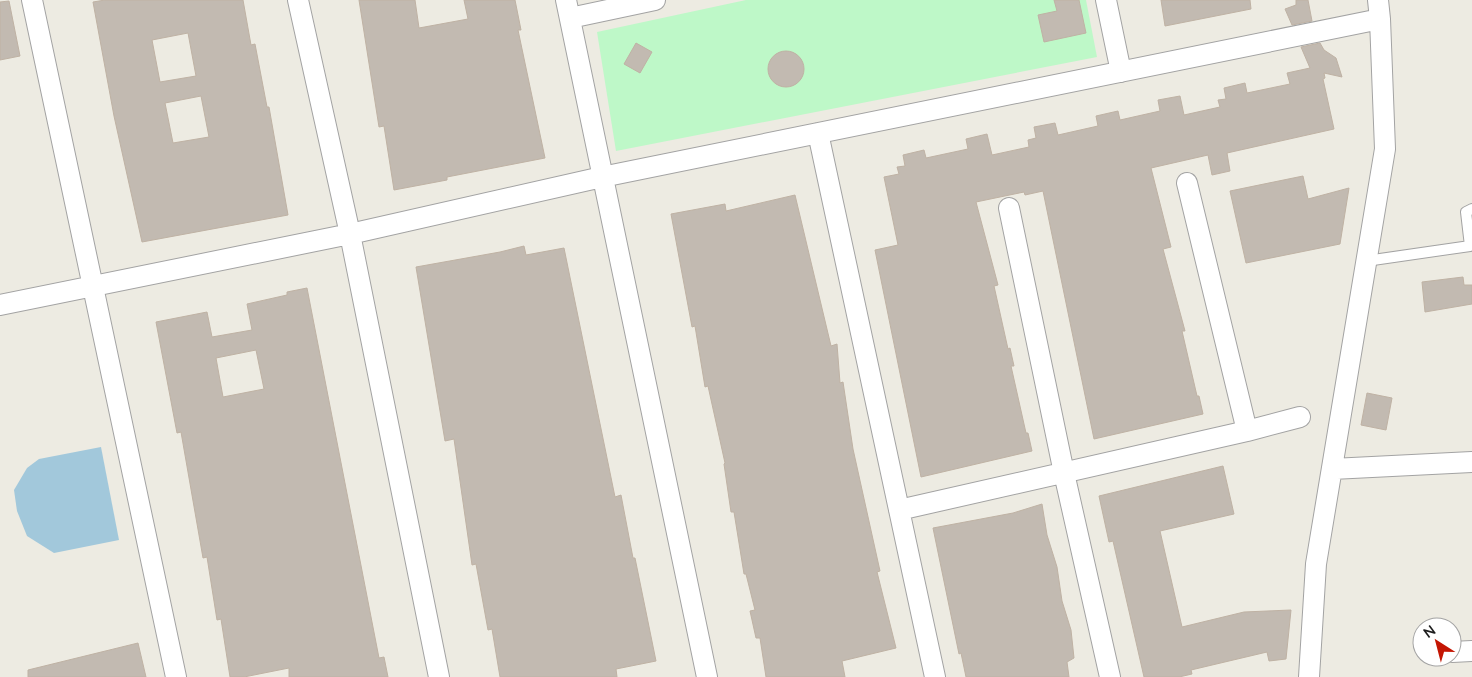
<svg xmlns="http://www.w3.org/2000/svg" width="1472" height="677" viewBox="0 0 1472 677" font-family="Lato,sans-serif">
	<rect width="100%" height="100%" fill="#edebe2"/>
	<path fill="#bef8c8" d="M 746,0 L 1086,0 L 1097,57 L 616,151 L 597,32 Z"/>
	<path fill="#a2c8db" d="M 101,447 L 119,540 L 54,553 L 27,536 L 17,511 L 14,490 L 27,468 L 39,459 Z"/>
	<path fill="#c2bab1" stroke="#bfb2a4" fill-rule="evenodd" d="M 105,0 L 243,0 L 251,45 L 255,44 L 267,107 L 269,107 L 288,215 L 142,242 L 114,116 L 93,2 ZM 188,33 L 196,76 L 160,82 L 152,40 ZM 201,96 L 209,137 L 173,143 L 165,103 Z
		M 359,0 L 415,0 L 419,28 L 468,19 L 464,0 L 515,0 L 521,30 L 518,30 L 545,158 L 447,177 L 447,180 L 394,190 L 384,126 L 379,127 Z
		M 1054,0 L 1079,0 L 1086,33 L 1044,42 L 1038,15 L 1057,11 Z
		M 1161,0 L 1250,0 L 1251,9 L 1165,26 Z
		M 1296,0 L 1308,0 L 1312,21 L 1292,25 L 1285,9 L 1296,5 Z
		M 9,1 L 20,56 L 0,60 L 0,2 Z
		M 636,43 L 652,52 L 640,73 L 624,64 Z
		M 1320,43 L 1324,50 L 1336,58 L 1342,77 L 1324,73 L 1325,78 L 1323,79 L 1334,129 L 1227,153 L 1230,171 L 1212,175 L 1208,155 L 1151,168 L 1171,247 L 1163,249 L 1185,331 L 1182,331 L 1197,396 L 1199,396 L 1203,414 L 1094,439 L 1043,191 L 1025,195 L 1024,192 L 976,202 L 998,285 L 994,286 L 1008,349 L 1010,348 L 1014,366 L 1011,366 L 1026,433 L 1028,433 L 1032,451 L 921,477 L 875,250 L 898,245 L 884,177 L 899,174 L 897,167 L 905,166 L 903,155 L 924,150 L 926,158 L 968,149 L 966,139 L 987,134 L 992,155 L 1029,147 L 1028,140 L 1036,138 L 1034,127 L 1055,123 L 1058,135 L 1098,126 L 1096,116 L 1118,111 L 1120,120 L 1160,111 L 1158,100 L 1180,96 L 1184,115 L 1220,107 L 1218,100 L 1226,99 L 1224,88 L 1245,83 L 1247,93 L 1290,84 L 1287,73 L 1310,68 L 1301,47 Z
		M768 69a18 18 0 1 1 36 0a18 18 0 1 1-36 0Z
		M 1303,176 L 1308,199 L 1349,188 L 1340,244 L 1246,263 L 1230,191 Z
		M 795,195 L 831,346 L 837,344 L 840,383 L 843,382 L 853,449 L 880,571 L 877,572 L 896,648 L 842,661 L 845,677 L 766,677 L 760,638 L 756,638 L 750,611 L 755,610 L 746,574 L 744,574 L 734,512 L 731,512 L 724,464 L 725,463 L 708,386 L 705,387 L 695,326 L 692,327 L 671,214 L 725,204 L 726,211 Z
		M 524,246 L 526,255 L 564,248 L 615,497 L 621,495 L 633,558 L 635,558 L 656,661 L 616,669 L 617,677 L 500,677 L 492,629 L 488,630 L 476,564 L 472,565 L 454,439 L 445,441 L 416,267 L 500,252 Z
		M 1463,277 L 1464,285 L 1472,285 L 1472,304 L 1425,312 L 1422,282 Z
		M 307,288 L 379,658 L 384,657 L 388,677 L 289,677 L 289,668 L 244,677 L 230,677 L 221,619 L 217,620 L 207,557 L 203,558 L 181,432 L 177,433 L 156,322 L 207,312 L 212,337 L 252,330 L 247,304 L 287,295 L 287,292 ZM 256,350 L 264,389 L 223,397 L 216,358 Z
		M 1367,393 L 1392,398 L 1386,430 L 1361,425 Z
		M 1223,466 L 1234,514 L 1160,531 L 1182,627 L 1244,612 L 1291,610 L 1286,659 L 1269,661 L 1267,652 L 1191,670 L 1192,674 L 1179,677 L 1144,677 L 1113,541 L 1109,542 L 1099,496 Z
		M 1042,504 L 1047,535 L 1057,567 L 1062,601 L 1071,630 L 1074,658 L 1067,662 L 1069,677 L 966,677 L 961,653 L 959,654 L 933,528 L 1013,513 Z
		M 138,643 L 146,677 L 28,677 L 28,670 Z"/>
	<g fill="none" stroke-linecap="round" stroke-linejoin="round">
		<defs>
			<path id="service" d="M 1366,261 L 1470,246 L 1466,212 L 1472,209"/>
			<path id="minor" d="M 32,0 L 176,677
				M 298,0 L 350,234 L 439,677
				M 566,0 L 707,677
				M 1106,0 L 1121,72
				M 1378,0 L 1380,19
				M 570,18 L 655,0
				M 818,133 L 935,677
				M 1187,183 L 1247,431 L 1300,417
				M 1009,208 L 1064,473 L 1110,677
				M 0,305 L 350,234 L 602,177 L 1380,19 L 1385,149 L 1316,564 L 1309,677
				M 1332,469 L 1472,462
				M 899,510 L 1247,431
				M 1452,652 L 1472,651"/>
		</defs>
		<use href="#service" stroke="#a3a3a3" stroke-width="12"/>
		<use href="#minor" stroke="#a3a3a3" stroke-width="22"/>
		<use href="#service" stroke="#fff" stroke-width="10"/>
		<use href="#minor" stroke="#fff" stroke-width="20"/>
	</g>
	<g transform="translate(1437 642) rotate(324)"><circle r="24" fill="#ffffff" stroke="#a4a4a4"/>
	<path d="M0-4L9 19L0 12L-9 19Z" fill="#c41603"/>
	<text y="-8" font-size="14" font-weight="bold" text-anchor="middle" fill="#1c1c1c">N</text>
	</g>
</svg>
